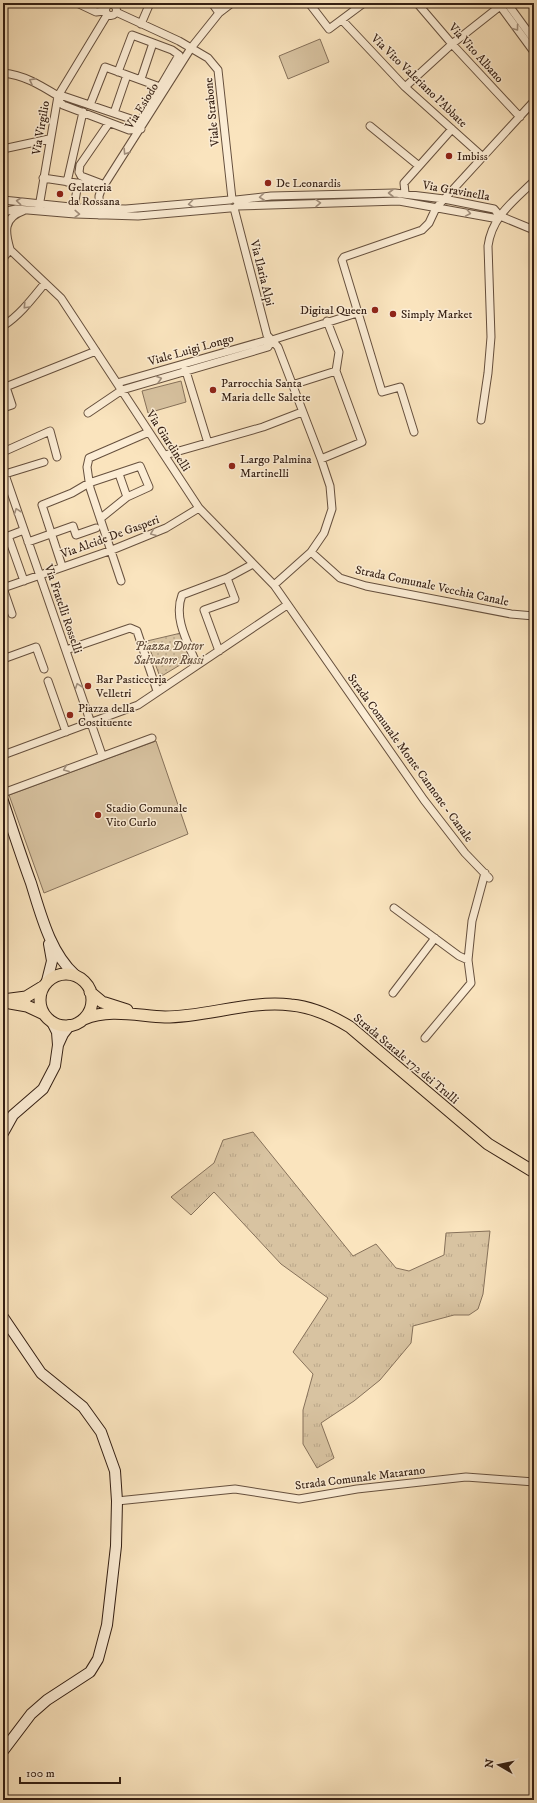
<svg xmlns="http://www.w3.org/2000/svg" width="537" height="1803" viewBox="0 0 537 1803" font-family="'IM FELL DW Pica',serif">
	<defs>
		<pattern id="grass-tufts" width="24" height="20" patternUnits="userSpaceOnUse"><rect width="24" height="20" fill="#d8c3a1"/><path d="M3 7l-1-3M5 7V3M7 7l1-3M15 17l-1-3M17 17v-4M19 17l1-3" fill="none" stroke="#baa78a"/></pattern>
		<pattern id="park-dots" width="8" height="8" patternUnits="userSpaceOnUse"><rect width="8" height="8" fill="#d8c3a1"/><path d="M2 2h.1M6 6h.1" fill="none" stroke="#baa78a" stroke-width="1.8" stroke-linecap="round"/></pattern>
	</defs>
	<rect width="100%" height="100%" fill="#fae4be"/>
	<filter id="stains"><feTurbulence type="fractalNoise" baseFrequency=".005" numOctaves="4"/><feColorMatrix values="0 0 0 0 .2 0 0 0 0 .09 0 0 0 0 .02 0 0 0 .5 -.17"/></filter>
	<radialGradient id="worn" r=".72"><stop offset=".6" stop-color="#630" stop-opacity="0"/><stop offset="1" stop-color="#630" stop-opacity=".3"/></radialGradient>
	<path fill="url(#grass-tufts)" stroke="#86715a" d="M 253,1132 L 353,1256 L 376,1244 L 396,1268 L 409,1271 L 444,1255 L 446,1233 L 490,1231 L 483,1294 L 478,1309 L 469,1315 L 454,1315 L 413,1326 L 411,1343 L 380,1380 L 354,1401 L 321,1423 L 334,1458 L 317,1468 L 303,1444 L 303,1410 L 313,1374 L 293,1352 L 328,1298 L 281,1264 L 214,1192 L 191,1215 L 171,1197 L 214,1163 L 223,1140 Z"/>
	<path fill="url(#park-dots)" stroke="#86715a" d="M 181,633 L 190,659 L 160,677 L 147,641 Z"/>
	<path fill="#d8c3a1" stroke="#86715a" d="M 320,39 L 329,62 L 288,79 L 279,56 Z
		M 181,381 L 186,402 L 148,413 L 142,391 Z
		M 156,741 L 188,834 L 44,893 L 9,795 Z"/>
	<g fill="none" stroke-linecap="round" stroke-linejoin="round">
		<defs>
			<path id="street" d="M 77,3 L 96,12 L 105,11
				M 212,3 L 219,13
				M 309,3 L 329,29 L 364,3
				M 417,3 L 452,44 L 520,117
				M 498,3 L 534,52
				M 507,3 L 534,40
				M105.5 10a5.5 5.5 0 1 1 11 0a5.5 5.5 0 1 1-11 0Z
				M 116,12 L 179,41 L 208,58 L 218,70 L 232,199
				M 342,20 L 405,87 L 483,157
				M 141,24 L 150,3
				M 118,72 L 132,35 L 172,50 L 179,55 L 141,120
				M 3,73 C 24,75 40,85 58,96 L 63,96 L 131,119 L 141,129 L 129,130 L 63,105 L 60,102 L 58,96
				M 141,79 L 153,43
				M 405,87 L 452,44 L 504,3
				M 90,105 L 105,67 L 160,87
				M 114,113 L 127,75
				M 370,126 L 419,166
				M 3,149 L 49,139
				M 79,172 L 80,165 L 109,123
				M 79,172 L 81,176 L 102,184
				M 43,178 L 103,187
				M 67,182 L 83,112
				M 405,193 L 404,183 L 452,129
				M 3,200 L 80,208 L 126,209 L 230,200
				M 236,200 L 271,196 L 395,193 L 444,199 L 494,209 L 500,216
				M 237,206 L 399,201 L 493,218 L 500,216
				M 39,207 L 58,96 L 107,15
				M 74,207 L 78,183
				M 234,208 L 267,335 L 278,347 L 321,459 L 330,486 L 332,509 L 324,533 L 311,552 L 274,585
				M 3,212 L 16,209 L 75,214 L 138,216 L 230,208
				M 99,215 L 99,196 L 101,190 L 191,48 L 219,13 L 232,3
				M 500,216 L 534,230
				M 3,243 L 61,298 L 199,508 L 274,585 L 424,800 L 465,853 L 489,878
				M 10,249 C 5,232 3,218 23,211
				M 3,258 L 10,250
				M 3,326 C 20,315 32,299 45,283
				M 185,368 L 208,443
				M 117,383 L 264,341 L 272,340 L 357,313
				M 292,385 L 336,371
				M 3,388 L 96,351
				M 3,408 L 12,405 L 6,387
				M 88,413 L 122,390 L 268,347 L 272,340
				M 481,420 L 488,373 L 491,337 L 488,246 C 492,216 514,201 534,181
				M 414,432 L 400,387 L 382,392 L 342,260 L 344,257 L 422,230 L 429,223 L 436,208 L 534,101
				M 3,452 L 50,431 L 57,457
				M 165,455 L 263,427 L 302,412
				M 321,459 L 362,442 L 336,371 L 339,352 L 327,321
				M 3,469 L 102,755
				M 5,474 L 44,462
				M 119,474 L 127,497
				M 8,536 L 24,581
				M 3,538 L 24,530
				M 28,542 L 73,526 L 76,535 L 96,528
				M 311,552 L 340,578 L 366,586 L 511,614 L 534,616
				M 62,566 L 42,505 L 72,493 L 89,483 L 140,466 L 149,487 L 127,497 L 101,518
				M 121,581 L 90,488 L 87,467 L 89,458 L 149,432
				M 3,588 L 112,550 L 166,528 L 199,508
				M 3,588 L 12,614
				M 66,650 L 130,628 L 137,631 L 157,691
				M 219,651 L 204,610 L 235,599 L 227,578
				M 3,659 L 36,647 L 44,669
				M 197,665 C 188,643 173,618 182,595 L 227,578 L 253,564
				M 48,681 L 66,732
				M 3,755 L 138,705 L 287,605
				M 3,793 L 152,738
				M 394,908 L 459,956 L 468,960
				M 393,993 L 435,938
				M 425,1038 L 471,983 L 468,960 L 472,921 L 485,873
				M 117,1501 L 235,1489 L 299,1499 L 357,1489 L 466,1477 L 534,1482"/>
			<path id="secondary" d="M 3,801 C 12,828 21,856 31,883 C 41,915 50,952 75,975
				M 47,981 L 52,961 L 49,944
				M 52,1022 L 57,1032 L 58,1045 L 63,1034 L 70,1025
				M 3,1133 L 13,1115 L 43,1089 L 55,1066 L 58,1045
				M 3,1317 L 41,1373 L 83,1407 L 101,1432 L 115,1471 L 117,1501 L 116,1546 L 107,1625 L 98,1659 L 90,1672 L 47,1700 L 31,1714 L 3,1751"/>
			<path id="primary" d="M40 1000a26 26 0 1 1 52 0a26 26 0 1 1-52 0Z
				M 90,992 L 102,1002 L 127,1010
				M 3,1000 L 26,997 L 44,986
				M 10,1003 L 27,1006 L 44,1014
				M 84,1019 C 109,1008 139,1016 165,1017 C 207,1017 249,1000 291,1005 C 313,1007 332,1016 350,1027 L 488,1144 L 534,1172"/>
		</defs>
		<use href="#street" stroke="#66503e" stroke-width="9"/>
		<use href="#secondary" stroke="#341f13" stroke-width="12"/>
		<use href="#primary" stroke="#341f13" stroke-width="13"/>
		<use href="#street" stroke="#fcedd5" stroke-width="7"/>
		<use href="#secondary" stroke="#fcedd5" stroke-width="10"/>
		<use href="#primary" stroke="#fae4be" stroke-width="11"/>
	</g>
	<defs><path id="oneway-chevron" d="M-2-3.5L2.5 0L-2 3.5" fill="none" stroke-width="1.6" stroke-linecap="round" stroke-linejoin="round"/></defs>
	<g stroke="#a2907e">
		<use href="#oneway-chevron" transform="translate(516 28) rotate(53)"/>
		<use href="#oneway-chevron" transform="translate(32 81) rotate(-152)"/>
		<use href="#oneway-chevron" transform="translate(126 152) rotate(123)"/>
		<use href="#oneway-chevron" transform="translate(391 193) rotate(180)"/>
		<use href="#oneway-chevron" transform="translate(262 197) rotate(174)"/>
		<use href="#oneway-chevron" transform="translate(19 201) rotate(-174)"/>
		<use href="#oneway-chevron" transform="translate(318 203) rotate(-1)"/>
		<use href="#oneway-chevron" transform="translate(191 204) rotate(173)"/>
		<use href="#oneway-chevron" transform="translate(468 213) rotate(10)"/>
		<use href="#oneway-chevron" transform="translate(77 214) rotate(3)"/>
		<use href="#oneway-chevron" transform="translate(26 306) rotate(133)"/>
		<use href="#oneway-chevron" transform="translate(159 379) rotate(-16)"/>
		<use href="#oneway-chevron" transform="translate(17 511) rotate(-109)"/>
		<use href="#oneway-chevron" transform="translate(153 533) rotate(158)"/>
		<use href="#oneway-chevron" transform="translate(78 686) rotate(-109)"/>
		<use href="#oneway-chevron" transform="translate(66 769) rotate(159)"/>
	</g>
	<g fill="#8f2418" stroke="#fcedd5" stroke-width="1.5">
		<circle cx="449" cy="156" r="4"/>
		<circle cx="268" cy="183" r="4"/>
		<circle cx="60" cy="194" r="4"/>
		<circle cx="375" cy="310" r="4"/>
		<circle cx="393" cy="314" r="4"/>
		<circle cx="213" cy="390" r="4"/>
		<circle cx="232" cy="466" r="4"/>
		<circle cx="88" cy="686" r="4"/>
		<circle cx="70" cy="715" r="4"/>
		<circle cx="98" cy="815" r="4"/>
	</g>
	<g text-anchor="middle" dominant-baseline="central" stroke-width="3" stroke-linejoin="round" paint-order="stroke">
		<g font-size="12" fill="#341f13" stroke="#fcedd5">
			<text transform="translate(476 53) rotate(48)">Via Vito Albano</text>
			<text transform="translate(419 81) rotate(44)">Via Vito Valeriano l'Abbate</text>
			<text transform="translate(142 106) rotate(-58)">Via Esiodo</text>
			<text transform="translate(212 112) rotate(-96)">Viale Strabone</text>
			<text transform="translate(41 128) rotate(-80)">Via Virgilio</text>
			<text transform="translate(456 191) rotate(10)">Via Gravinella</text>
			<text transform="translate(262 273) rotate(76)">Via Ilaria Alpi</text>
			<text transform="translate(191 350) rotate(-16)">Viale Luigi Longo</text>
			<text transform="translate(168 441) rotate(57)">Via Giardinelli</text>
			<text transform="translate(110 537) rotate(-20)">Via Alcide De Gasperi</text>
			<text transform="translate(432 586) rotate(12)">Strada Comunale Vecchia Canale</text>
			<text transform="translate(63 609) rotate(71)">Via Fratelli Rosselli</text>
			<text transform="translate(410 758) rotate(54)">Strada Comunale Monte Cannone - Canale</text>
			<text transform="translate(406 1059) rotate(40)">Strada Statale 172 dei Trulli</text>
			<text transform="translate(360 1478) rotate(-7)">Strada Comunale Matarano</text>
		</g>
		<g font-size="12" fill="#341f13" stroke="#fcedd5" text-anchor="start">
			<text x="457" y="156">Imbiss</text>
			<text x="276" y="183">De Leonardis</text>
			<text x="68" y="187">Gelateria<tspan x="68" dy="14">da Rossana</tspan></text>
			<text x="367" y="310" text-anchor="end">Digital Queen</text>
			<text x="401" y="314">Simply Market</text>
			<text x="221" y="383">Parrocchia Santa<tspan x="221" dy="14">Maria delle Salette</tspan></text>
			<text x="240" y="459">Largo Palmina<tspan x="240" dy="14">Martinelli</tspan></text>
			<text x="96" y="679">Bar Pasticceria<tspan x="96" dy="14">Velletri</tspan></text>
			<text x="78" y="708">Piazza della<tspan x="78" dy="14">Costituente</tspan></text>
			<text x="106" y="808">Stadio Comunale<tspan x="106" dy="14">Vito Curlo</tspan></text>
		</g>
		<g font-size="12" font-style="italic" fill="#65503e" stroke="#fcedd5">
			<text x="169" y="646">Piazza Dottor<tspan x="169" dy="14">Salvatore Russi</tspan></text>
		</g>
	</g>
	<rect width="537" height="1803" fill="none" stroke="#fae4be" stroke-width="16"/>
	<rect x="4" y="4" width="529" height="1795" fill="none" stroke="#341f13" stroke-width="2"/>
	<rect x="8" y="8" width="521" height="1787" fill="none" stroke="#341f13"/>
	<g transform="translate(499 1765) rotate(279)" stroke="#fcedd5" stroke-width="3" paint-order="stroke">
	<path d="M0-3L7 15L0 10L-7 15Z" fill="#341f13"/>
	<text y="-6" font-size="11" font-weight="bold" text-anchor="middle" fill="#341f13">N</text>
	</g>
	<path d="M20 1777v6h100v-6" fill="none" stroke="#341f13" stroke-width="2"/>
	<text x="26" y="1777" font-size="12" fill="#341f13" stroke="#fcedd5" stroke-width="3" paint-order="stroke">100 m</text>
	<rect width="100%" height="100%" filter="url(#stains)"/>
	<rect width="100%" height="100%" fill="url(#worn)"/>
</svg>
